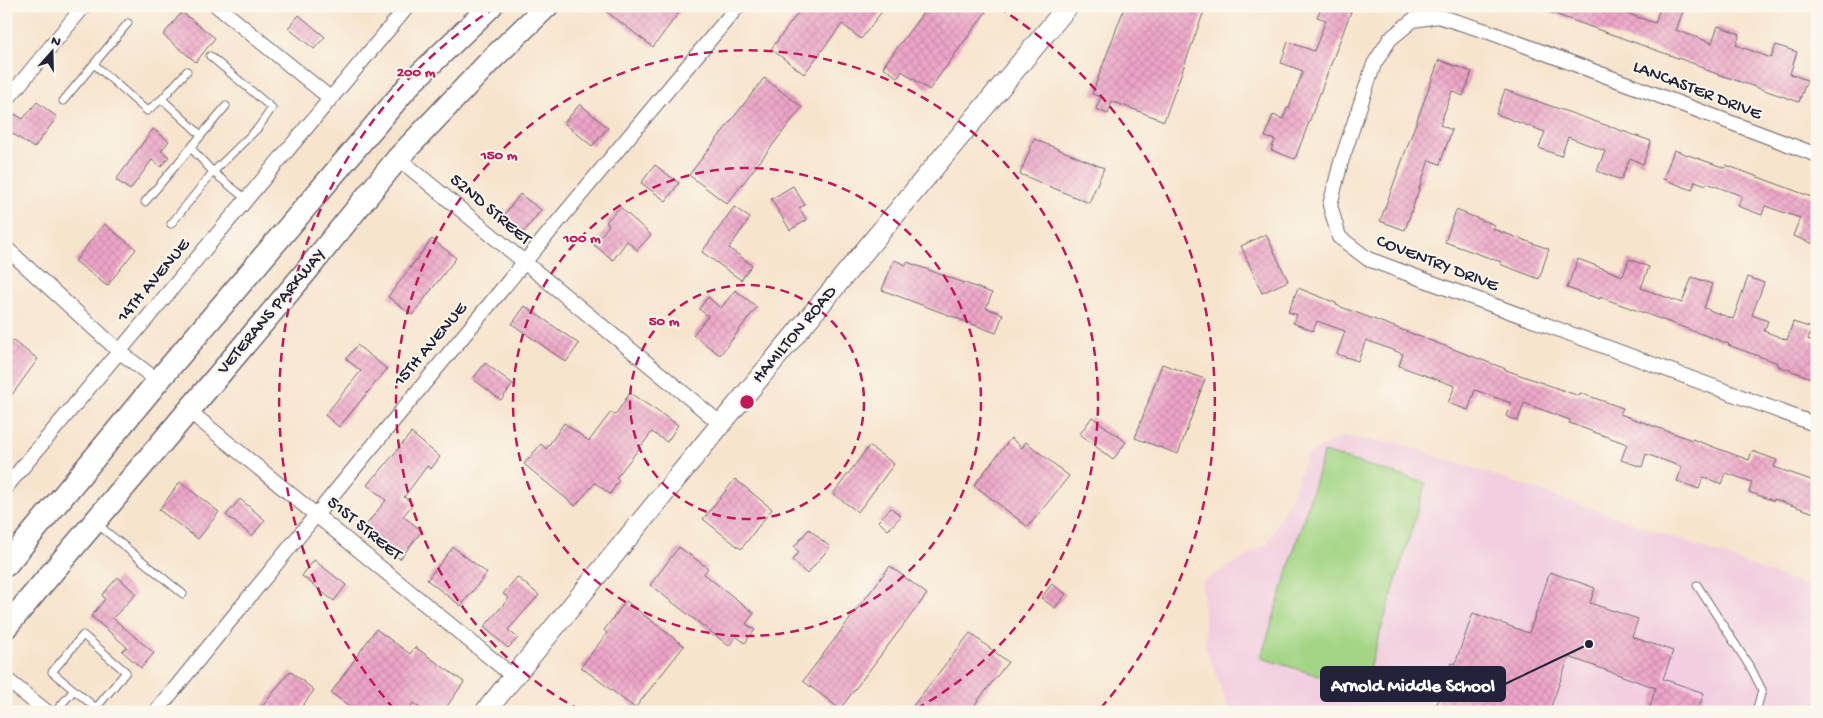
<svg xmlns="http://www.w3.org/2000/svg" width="1823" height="718" viewBox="0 0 1823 718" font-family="'Gochi Hand',sans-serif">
	<defs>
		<pattern id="building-cross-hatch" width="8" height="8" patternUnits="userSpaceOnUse" patternTransform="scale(1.25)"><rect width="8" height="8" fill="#eda5c7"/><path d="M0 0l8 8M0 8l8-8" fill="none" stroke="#cb8eac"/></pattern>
	</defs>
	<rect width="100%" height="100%" fill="#fbf7ec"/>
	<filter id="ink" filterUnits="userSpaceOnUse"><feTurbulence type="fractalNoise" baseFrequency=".02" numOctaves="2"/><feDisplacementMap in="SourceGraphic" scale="10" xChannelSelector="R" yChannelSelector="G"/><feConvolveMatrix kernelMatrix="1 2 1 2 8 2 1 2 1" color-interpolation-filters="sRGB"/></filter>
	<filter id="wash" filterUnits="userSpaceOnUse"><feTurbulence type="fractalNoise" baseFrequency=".0096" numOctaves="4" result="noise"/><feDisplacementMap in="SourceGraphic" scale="20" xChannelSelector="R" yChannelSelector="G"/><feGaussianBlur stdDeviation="1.12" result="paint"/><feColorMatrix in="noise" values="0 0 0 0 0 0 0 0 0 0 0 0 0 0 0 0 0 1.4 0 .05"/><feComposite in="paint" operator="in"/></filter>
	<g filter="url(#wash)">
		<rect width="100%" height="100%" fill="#f7e4cd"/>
		<path fill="#f2cfe0" d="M 1342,436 L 1401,444 L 1464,465 L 1642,526 L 1817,590 L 1817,712 L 1230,712 L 1206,648 L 1202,582 L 1267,544 L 1290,498 L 1307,455 Z"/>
		<path fill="#a3d584" stroke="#627c60" d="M 1324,452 L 1426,483 L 1363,689 L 1261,658 Z"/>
		<g id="blocks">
			<path fill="url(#building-cross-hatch)" d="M 599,6 L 684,6 L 653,47 Z
				M 803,6 L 886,6 L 861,39 L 842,24 L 804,74 L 771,49 Z
				M 928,6 L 979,6 L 986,12 L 929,90 L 902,71 L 898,78 L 883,67 Z
				M 1125,6 L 1193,6 L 1204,11 L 1164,121 L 1112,101 L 1108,114 L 1096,109 L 1101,97 L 1092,94 Z
				M 1322,6 L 1353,6 L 1295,159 L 1271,150 L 1275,140 L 1265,137 L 1273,115 L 1283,119 L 1287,108 L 1289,108 L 1303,71 L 1281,63 L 1288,42 L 1314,51 L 1326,20 L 1317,17 Z
				M 1538,6 L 1622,6 L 1620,11 L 1655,23 L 1661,6 L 1685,6 L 1676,30 L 1712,43 L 1718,26 L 1740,34 L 1736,45 L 1771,58 L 1776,45 L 1797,52 L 1790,74 L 1807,80 L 1799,102 L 1703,69 L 1703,67 L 1538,8 Z
				M 182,12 L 215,38 L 196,62 L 163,35 Z
				M 299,15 L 325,37 L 314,49 L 288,28 Z
				M 1439,60 L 1472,72 L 1463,96 L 1452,91 L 1440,125 L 1452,130 L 1440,164 L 1429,160 L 1405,230 L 1380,221 Z
				M 764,78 L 802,107 L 727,204 L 689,175 Z
				M 1505,90 L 1651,141 L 1643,164 L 1630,158 L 1621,180 L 1597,171 L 1605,151 L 1568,137 L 1561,156 L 1539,148 L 1545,132 L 1496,114 Z
				M 37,102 L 57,117 L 34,148 L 6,129 L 6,126 L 15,114 L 23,119 Z
				M 580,104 L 608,128 L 592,146 L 564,123 Z
				M 153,129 L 169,141 L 161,151 L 169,157 L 161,167 L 152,160 L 130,190 L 116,180 Z
				M 1034,139 L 1104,168 L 1089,203 L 1020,174 Z
				M 1674,150 L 1725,168 L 1726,165 L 1817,199 L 1817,245 L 1793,236 L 1800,218 L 1765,206 L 1762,215 L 1738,206 L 1742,196 L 1707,183 L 1706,185 L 1695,181 L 1692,190 L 1663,179 Z
				M 655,165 L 679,183 L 666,201 L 641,183 Z
				M 793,186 L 805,205 L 799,208 L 807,220 L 790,230 L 771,199 Z
				M 520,194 L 541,210 L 524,232 L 503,216 Z
				M 620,207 L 651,235 L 637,250 L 627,241 L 613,260 L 594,245 L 609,225 L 606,222 Z
				M 734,207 L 750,218 L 729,248 L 752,265 L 741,280 L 702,252 Z
				M 1456,210 L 1495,225 L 1493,229 L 1549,249 L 1539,279 L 1500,264 L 1501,262 L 1445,242 Z
				M 104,224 L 136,249 L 107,286 L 75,261 Z
				M 1266,234 L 1288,281 L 1262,293 L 1241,246 Z
				M 432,239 L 456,258 L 412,315 L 388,297 Z
				M 1578,259 L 1623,276 L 1629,259 L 1649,267 L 1641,288 L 1682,303 L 1692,277 L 1712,284 L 1704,308 L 1733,319 L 1748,277 L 1764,283 L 1752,315 L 1768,321 L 1764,331 L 1787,340 L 1793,322 L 1812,328 L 1808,339 L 1817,343 L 1817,380 L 1778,366 L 1778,363 L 1728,345 L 1729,344 L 1600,297 L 1600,299 L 1567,288 Z
				M 894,260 L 906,265 L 907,262 L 992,293 L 986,308 L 1003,314 L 996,333 L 882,290 Z
				M 1298,288 L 1336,303 L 1336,305 L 1506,369 L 1506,370 L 1579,396 L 1580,393 L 1623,408 L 1620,414 L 1692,440 L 1692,439 L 1749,460 L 1752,451 L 1777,460 L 1774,467 L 1817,482 L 1817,514 L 1774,499 L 1774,501 L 1749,492 L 1752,482 L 1726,473 L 1722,484 L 1703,477 L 1699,489 L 1677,481 L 1682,467 L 1646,454 L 1642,467 L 1621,460 L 1627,444 L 1569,423 L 1570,420 L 1524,403 L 1518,421 L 1506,416 L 1511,403 L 1475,390 L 1468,410 L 1448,403 L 1455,386 L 1399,366 L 1403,354 L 1366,340 L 1358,361 L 1337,354 L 1345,331 L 1317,321 L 1313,331 L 1293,323 L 1297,315 L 1288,312 Z
				M 735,290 L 757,307 L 720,355 L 693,335 L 708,316 L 699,309 L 708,297 L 721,308 Z
				M 525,306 L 579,344 L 566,362 L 512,324 Z
				M 6,336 L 38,359 L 6,403 Z
				M 357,345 L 387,369 L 339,427 L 325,415 L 361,371 L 346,359 Z
				M 485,363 L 513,384 L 501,400 L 473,379 Z
				M 1162,364 L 1205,379 L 1178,454 L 1135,438 Z
				M 630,393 L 678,425 L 667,442 L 652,432 L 616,478 L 619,480 L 610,494 L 595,483 L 575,506 L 524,464 L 541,444 L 546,449 L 564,423 L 589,441 L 611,412 L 615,415 Z
				M 1092,417 L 1126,442 L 1113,460 L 1080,434 Z
				M 411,433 L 440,457 L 431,469 L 427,466 L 404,497 L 413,504 L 403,516 L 422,531 L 400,559 L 363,529 L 386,500 L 367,485 L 376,474 L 377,475 Z
				M 1011,438 L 1022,448 L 1026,442 L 1069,476 L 1028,527 L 974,485 Z
				M 869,446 L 894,464 L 858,512 L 833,494 Z
				M 735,479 L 772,509 L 741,549 L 703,519 Z
				M 180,482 L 219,512 L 198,539 L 159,510 Z
				M 240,499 L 265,520 L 252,536 L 226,515 Z
				M 891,508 L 901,516 L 888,530 L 878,521 Z
				M 809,529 L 830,547 L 807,574 L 792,560 L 799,552 L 794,547 Z
				M 453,547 L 487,573 L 461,606 L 427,580 Z
				M 679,547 L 708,568 L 704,574 L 754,613 L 746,624 L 755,630 L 745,643 L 736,636 L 729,646 L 650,585 Z
				M 314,560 L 346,585 L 334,601 L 302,576 Z
				M 890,566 L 927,594 L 840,709 L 803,681 Z
				M 1550,572 L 1595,588 L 1590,603 L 1638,619 L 1632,637 L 1673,651 L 1663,679 L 1704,693 L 1697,712 L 1648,712 L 1656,688 L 1569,657 L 1549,712 L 1434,712 L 1452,663 L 1455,664 L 1473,613 L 1529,633 Z
				M 118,577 L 136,594 L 113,618 L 154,653 L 141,668 L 122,651 L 127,647 L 91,616 L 105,599 L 102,595 Z
				M 517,577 L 539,595 L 508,630 L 518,638 L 508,648 L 484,627 L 509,598 L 503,594 Z
				M 1052,584 L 1066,594 L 1055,608 L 1041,598 Z
				M 626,601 L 684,646 L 635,708 L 581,667 L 607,633 L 604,630 Z
				M 376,629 L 410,654 L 415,647 L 464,682 L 443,712 L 425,712 L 413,703 L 407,712 L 358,712 L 331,693 Z
				M 970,633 L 1008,662 L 969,712 L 908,712 Z
				M 290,671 L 314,690 L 298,712 L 258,712 Z"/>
		</g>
	</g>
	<g filter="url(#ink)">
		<use href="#blocks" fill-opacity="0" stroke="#6d666e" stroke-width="1"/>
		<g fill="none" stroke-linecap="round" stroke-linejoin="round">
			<defs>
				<path id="lane" d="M 94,64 L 147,111 L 162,99 L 187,71
					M 162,99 L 201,135
					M 63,101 L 128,23
					M 191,148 L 213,172 L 246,199
					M 145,202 L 226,106
					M 171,224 L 213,172 L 258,128 L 272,108 L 210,56
					M 97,524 L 183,594
					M 1697,585 L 1752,670 L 1762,690 L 1756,712
					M 83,635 L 126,672 L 96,708 L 52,672 Z
					M 55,712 L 74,690"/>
				<path id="street" d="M 217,6 L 330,98
					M 6,101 L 84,6
					M 1817,155 L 1489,32 L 1438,16 L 1413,20 L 1390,39 L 1374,64 L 1341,162 L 1330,205 L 1339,237 L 1368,259 L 1817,425
					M 398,158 L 721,424
					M 6,248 L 120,352 L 158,381
					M 189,411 L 514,677
					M 6,487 L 408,6
					M 6,679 L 47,712
					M 156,712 C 348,474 542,240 738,6"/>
				<path id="secondary" d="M 485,712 L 721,424 L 1068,6"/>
				<path id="primary" d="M 6,565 L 158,381 L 411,83 L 491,6
					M 6,627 L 304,274 L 398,158 L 492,59 L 547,6"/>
			</defs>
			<use href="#lane" stroke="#6d666e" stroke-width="9"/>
			<use href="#street" stroke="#6d666e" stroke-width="16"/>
			<use href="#secondary" stroke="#6d666e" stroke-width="22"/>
			<use href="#primary" stroke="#6d666e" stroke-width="25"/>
			<use href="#lane" stroke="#fff" stroke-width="7"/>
			<use href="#street" stroke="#fff" stroke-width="14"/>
			<use href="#secondary" stroke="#fff" stroke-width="20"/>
			<use href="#primary" stroke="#fff" stroke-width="22"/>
		</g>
	</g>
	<g fill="none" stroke="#c2185b" stroke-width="2.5" stroke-dasharray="9 6">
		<circle cx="747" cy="402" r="117"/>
		<circle cx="747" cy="402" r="234"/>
		<path d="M580 710A351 351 0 1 1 914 710"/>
		<path d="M394 709A468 468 0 0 1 496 7M998 7A468 468 0 0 1 1100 709"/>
	</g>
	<g text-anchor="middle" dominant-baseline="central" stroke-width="4" stroke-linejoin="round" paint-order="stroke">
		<g font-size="18" fill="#22223b" stroke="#fbf7ec">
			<text transform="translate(1697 91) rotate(21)">LANCASTER DRIVE</text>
			<text transform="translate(490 210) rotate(40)">52ND STREET</text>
			<text transform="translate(1437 264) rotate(21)">COVENTRY DRIVE</text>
			<text transform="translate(154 281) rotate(-50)">14TH AVENUE</text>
			<text transform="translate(272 312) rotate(-50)">VETERANS PARKWAY</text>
			<text transform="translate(795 335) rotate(-50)">HAMILTON ROAD</text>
			<text transform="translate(431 345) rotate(-50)">15TH AVENUE</text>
			<text transform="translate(364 529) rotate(39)">51ST STREET</text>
		</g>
	</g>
	<circle cx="747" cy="402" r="8" fill="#c2185b" stroke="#fbf7ec" stroke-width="2.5"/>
	<g font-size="15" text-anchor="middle" font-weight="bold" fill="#c2185b" stroke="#fbf7ec" stroke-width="4" stroke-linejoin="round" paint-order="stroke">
		<text x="416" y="76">200 m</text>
		<text x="499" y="159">150 m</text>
		<text x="582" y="242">100 m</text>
		<text x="664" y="325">50 m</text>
	</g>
	<path fill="none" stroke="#22223b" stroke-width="2" d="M1589 644L1505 684"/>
	<circle fill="#22223b" stroke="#fbf7ec" stroke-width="2" cx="1589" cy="644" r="5"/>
	<rect fill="#22223b" stroke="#22223b" stroke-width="2" x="1321" y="667" width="184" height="34" rx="5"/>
	<g font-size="19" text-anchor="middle" font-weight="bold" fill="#fff">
		<text x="1413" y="691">Arnold Middle School</text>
	</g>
	<rect width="1823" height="718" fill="none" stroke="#fbf7ec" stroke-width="25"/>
	<g transform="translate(52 52) rotate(20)" stroke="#fbf7ec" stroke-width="4" paint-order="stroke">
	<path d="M0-4L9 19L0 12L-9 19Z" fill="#22223b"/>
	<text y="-8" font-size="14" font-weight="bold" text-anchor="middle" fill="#22223b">N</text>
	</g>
</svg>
